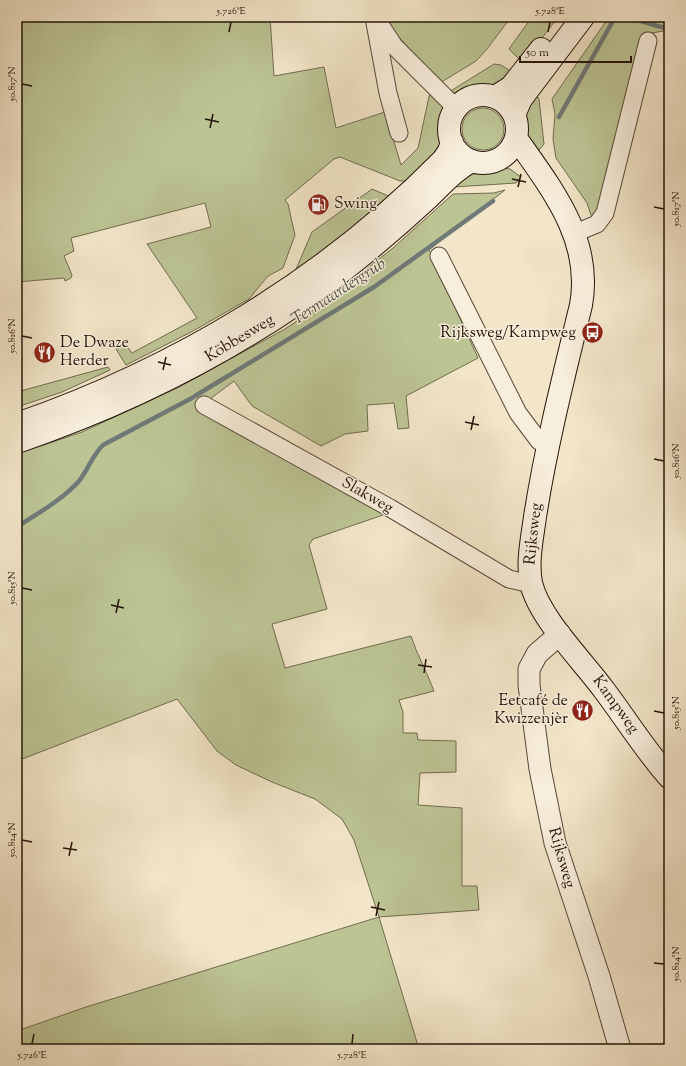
<svg xmlns="http://www.w3.org/2000/svg" width="686" height="1066" viewBox="0 0 686 1066" font-family="'Sorts Mill Goudy',serif">
	<rect width="100%" height="100%" fill="#f2e5c8"/>
	<filter id="stains"><feTurbulence type="fractalNoise" baseFrequency=".005" numOctaves="4"/><feColorMatrix values="0 0 0 0 .2 0 0 0 0 .09 0 0 0 0 .02 0 0 0 .5 -.17"/></filter>
	<radialGradient id="worn" r=".72"><stop offset=".6" stop-color="#630" stop-opacity="0"/><stop offset="1" stop-color="#630" stop-opacity=".3"/></radialGradient>
	<path fill="#bcc494" stroke="#706c4e" d="M 17,17 L 270,17 L 274,76 L 324,67 L 336,128 L 385,112 L 401,165 L 418,148 L 430,92 L 443,105 L 445,111 L 444,144 L 409,181 L 400,181 L 340,157 L 334,159 L 285,200 L 288,204 L 295,235 L 283,268 L 268,276 L 249,299 L 193,331 L 126,365 L 116,349 L 126,345 L 132,353 L 197,318 L 147,244 L 211,227 L 205,203 L 71,238 L 74,251 L 64,256 L 72,275 L 71,278 L 65,281 L 64,278 L 17,282 Z
		M 381,17 L 511,17 L 487,49 L 476,61 L 440,83 Z
		M 532,17 L 558,17 L 523,63 L 509,49 Z
		M 609,17 L 669,17 L 669,30 L 652,33 L 643,38 L 601,207 L 593,221 L 587,203 L 556,158 L 553,139 L 555,114 L 552,99 Z
		M 494,64 L 501,65 L 515,74 L 495,89 L 474,90 L 458,94 L 449,92 Z
		M 536,94 L 539,99 L 544,144 L 535,155 C 518,125 520,123 536,94 Z
		M462 129a21 21 0 1 1 42 0a21 21 0 1 1-42 0Z
		M 497,167 L 510,169 L 521,177 L 516,183 L 454,187 L 469,169 Z
		M 372,189 L 391,197 L 294,274 L 312,232 Z
		M 505,190 L 429,250 L 478,358 L 406,396 L 409,428 L 398,429 L 394,403 L 367,405 L 368,431 L 345,434 L 321,446 L 252,406 L 234,381 L 198,408 L 386,514 L 313,539 L 309,545 L 327,609 L 272,624 L 285,668 L 411,636 C 417,655 427,672 434,691 L 399,700 L 403,712 L 403,733 L 417,733 L 418,740 L 456,741 L 456,772 L 420,773 L 418,805 L 462,808 L 462,886 L 477,886 L 479,910 L 379,917 L 419,1049 L 17,1049 L 17,1031 L 86,1007 L 379,917 L 354,840 L 342,819 L 315,799 L 272,782 L 236,765 L 217,751 L 177,699 L 17,761 L 17,454 L 82,432 L 132,409 L 179,387 L 285,329 L 321,305 L 393,248 L 453,194 L 494,193 Z
		M 108,367 L 110,370 L 62,392 L 17,407 L 17,392 Z"/>
	<g fill="none" stroke-linecap="round" stroke-linejoin="round">
		<path stroke="#6f7977" stroke-width="4.5" d="M 559,117 L 614,19 C 631,14 650,26 667,28 L 669,25
			M 195,396 L 374,287 L 493,201
			M 17,527 C 38,513 62,500 79,481 C 88,470 92,456 103,445 L 192,398"/>
		<defs>
			<path id="minor" d="M 375,17 L 394,46 L 456,108
				M 375,23 L 388,93 L 399,133
				M 575,233 L 597,224 L 605,213 L 648,41
				M 439,256 L 518,413 L 539,441 L 549,444
				M 204,405 L 390,508 L 509,579 L 531,584"/>
			<path id="tertiary" d="M 560,634 L 537,654 L 529,669 L 529,685 L 540,769 L 555,843 L 599,976 L 620,1049"/>
			<path id="secondary" d="M449 129a34 34 0 1 1 68 0a34 34 0 1 1-68 0Z
				M 495,97 L 511,87 L 541,49
				M 514,115 L 521,99 L 583,17
				M 516,138 C 551,188 593,239 581,305 C 564,375 546,446 535,517 C 532,539 527,562 531,583 C 539,618 583,661 604,690 C 626,719 645,750 669,777
				M 17,424 C 176,369 325,280 443,160 L 449,151 L 452,142
				M 17,442 C 134,402 247,344 345,269 C 373,247 400,224 426,200 C 441,186 454,170 472,161"/>
		</defs>
		<use href="#minor" stroke="#584839" stroke-width="19"/>
		<use href="#tertiary" stroke="#584839" stroke-width="23"/>
		<use href="#secondary" stroke="#251409" stroke-width="24"/>
		<use href="#minor" stroke="#f7eedb" stroke-width="17"/>
		<use href="#tertiary" stroke="#f7eedb" stroke-width="21"/>
		<use href="#secondary" stroke="#f7eedb" stroke-width="22"/>
	</g>
	<path fill="none" stroke="#251409" stroke-width="1.5" d="M 229,32 L 231,22M 548,32 L 550,22M 22,84 L 32,86M 205,119 L 219,122M 210,128 L 213,114M 512,179 L 526,182M 518,187 L 521,174M 654,207 L 664,209M 22,336 L 32,338M 158,362 L 171,365M 163,370 L 166,357M 465,422 L 479,425M 471,430 L 474,416M 654,459 L 664,461M 22,588 L 32,590M 111,605 L 124,608M 116,613 L 119,599M 418,665 L 432,667M 424,673 L 426,659M 654,711 L 664,713M 22,840 L 32,842M 63,848 L 77,850M 69,856 L 72,842M 371,907 L 385,910M 376,916 L 379,902M 654,963 L 664,964M 32,1044 L 34,1034M 352,1044 L 353,1034"/>
	<defs>
		<symbol id="fuel-disc" viewBox="-11 -11 22 22"><circle r="9.5" fill="#8f2418" stroke="#f7eedb"/><path d="M-5.5-6h7V0h2V4h1.3V-2.5L3-4.5l.8-.8L6-3V5H2.5V1h-1V6h-7ZM-4.2-4.7v3.2H.2V-4.7Z" fill="#fff"/></symbol>
		<symbol id="bus-disc" viewBox="-11 -11 22 22"><circle r="9.5" fill="#8f2418" stroke="#f7eedb"/><path d="M-5-6H5V4H4V6H2V4H-2V6H-4V4H-5ZM-3.5-4V0h7V-4ZM-3.5 1.2v1.5H-2V1.2ZM2 1.2v1.5H3.5V1.2Z" fill="#fff"/></symbol>
		<symbol id="restaurant-disc" viewBox="-11 -11 22 22"><circle r="9.5" fill="#8f2418" stroke="#f7eedb"/><path d="M-5-6h1v4h1v-4h1v4h1v-4h1v5L-1.5 .5V6h-2V.5L-5-1ZM5-6V6H3V1.5H1.5Q1.5-4 5-6Z" fill="#fff"/></symbol>
	</defs>
	<g fill-rule="evenodd">
		<use href="#fuel-disc" x="306" y="192" width="25" height="25"/>
		<use href="#bus-disc" x="580" y="320" width="25" height="25"/>
		<use href="#restaurant-disc" x="32" y="340" width="25" height="25"/>
		<use href="#restaurant-disc" x="570" y="698" width="25" height="25"/>
	</g>
	<g text-anchor="middle" dominant-baseline="central" stroke-width="3" stroke-linejoin="round" paint-order="stroke">
		<g font-size="16" fill="#251409" stroke="#f7eedb" text-anchor="start">
			<text x="334" y="204">Swing</text>
			<text x="576" y="333" text-anchor="end">Rijksweg/Kampweg</text>
			<text x="60" y="343">De Dwaze<tspan x="60" dy="18">Herder</tspan></text>
			<text x="568" y="701" text-anchor="end">Eetcafé de<tspan x="568" dy="18">Kwizzenjèr</tspan></text>
		</g>
		<g font-size="16" fill="#251409" stroke="#f7eedb">
			<text transform="translate(240 339) rotate(-31)">Köbbesweg</text>
			<text transform="translate(367 496) rotate(30)">Slakweg</text>
			<text transform="translate(534 534) rotate(-84)">Rijksweg</text>
			<text transform="translate(615 705) rotate(54)">Kampweg</text>
			<text transform="translate(561 858) rotate(74)">Rijksweg</text>
		</g>
		<g font-size="17" font-style="italic" fill="#504f49" stroke="#f7eedb">
			<text transform="translate(339 292) rotate(-33)">Termaardergrub</text>
		</g>
	</g>
	<rect width="686" height="1066" fill="none" stroke="#f2e5c8" stroke-width="44"/>
	<path d="M520 56v6h111v-6" fill="none" stroke="#251409" stroke-width="2"/>
	<text x="526" y="56" font-size="12" fill="#251409" stroke="#f7eedb" stroke-width="3" paint-order="stroke">50 m</text>
	<rect x="22" y="22" width="642" height="1022" fill="none" stroke="#251409" stroke-width="1.5"/>
	<g font-size="10" text-anchor="middle" fill="#251409">
		<text x="231" y="14">5.726°E</text>
		<text x="550" y="14">5.728°E</text>
		<text transform="translate(11 84) rotate(-90)" y="4">50.817°N</text>
		<text transform="translate(675 209) rotate(-90)" y="4">50.817°N</text>
		<text transform="translate(11 336) rotate(-90)" y="4">50.816°N</text>
		<text transform="translate(675 461) rotate(-90)" y="4">50.816°N</text>
		<text transform="translate(11 588) rotate(-90)" y="4">50.815°N</text>
		<text transform="translate(675 713) rotate(-90)" y="4">50.815°N</text>
		<text transform="translate(11 840) rotate(-90)" y="4">50.814°N</text>
		<text transform="translate(675 964) rotate(-90)" y="4">50.814°N</text>
		<text x="32" y="1058">5.726°E</text>
		<text x="352" y="1058">5.728°E</text>
	</g>
	<rect width="100%" height="100%" filter="url(#stains)"/>
	<rect width="100%" height="100%" fill="url(#worn)"/>
</svg>
